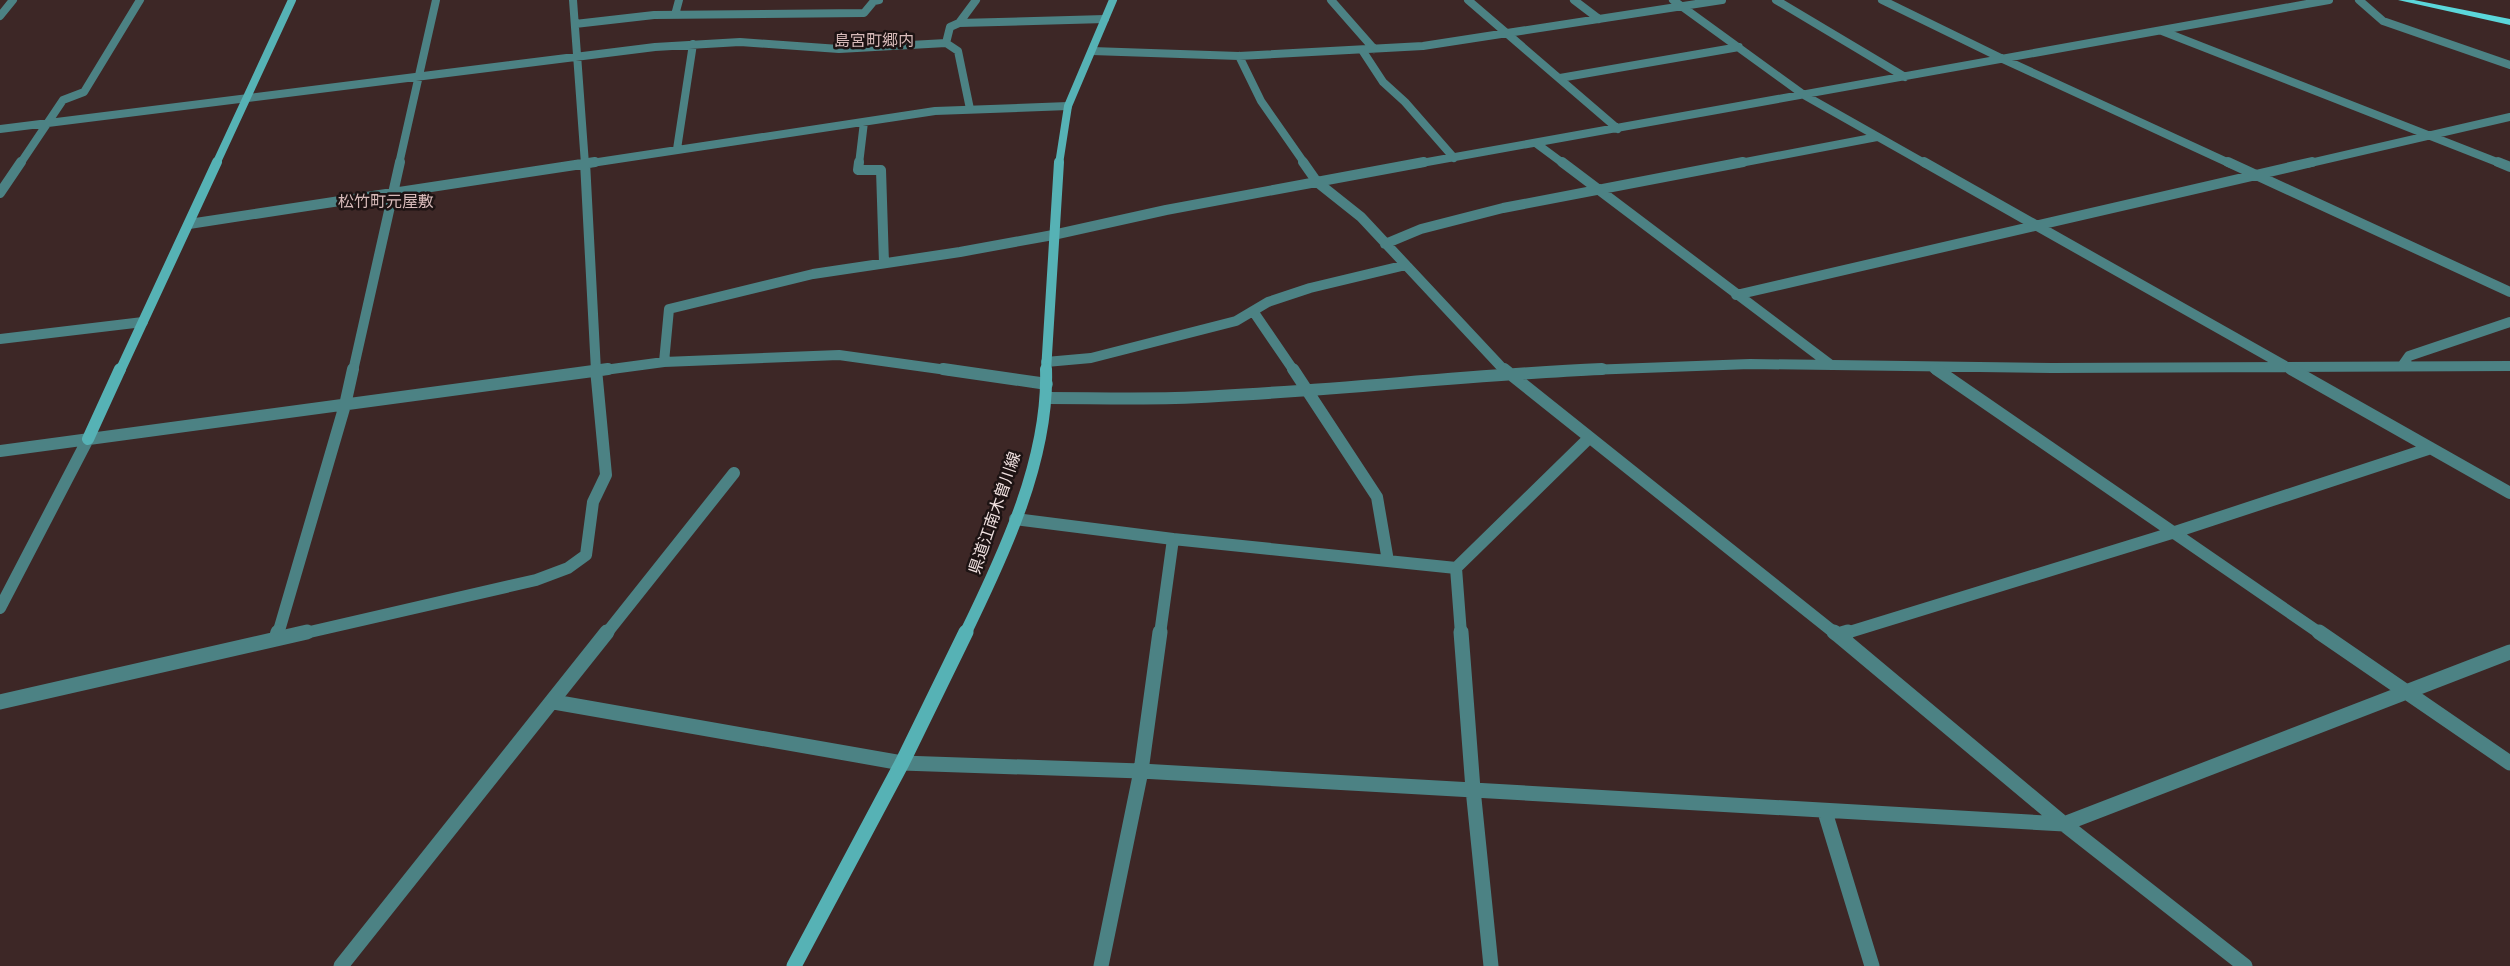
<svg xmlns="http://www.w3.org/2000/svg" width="2510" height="966" viewBox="0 0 2510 966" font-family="'Nunito Sans','Noto Sans JP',sans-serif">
	<rect width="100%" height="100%" fill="#3d2726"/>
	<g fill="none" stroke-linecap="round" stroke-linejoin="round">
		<path stroke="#4c8284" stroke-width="8" d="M 573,0 L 585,164
			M 1331,0 L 1374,49
			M 1468,0 L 1618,129
			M 1574,0 L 1599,19
			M 1673,0 L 1804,95 L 1926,164
			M 1776,0 L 1905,77
			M 1882,0 L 2003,59 L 2231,164
			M 2359,0 L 2383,21 L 2510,65
			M 675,15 L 679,0
			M 0,16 L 13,0
			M 959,23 L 1105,19
			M 575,24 L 654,15 L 864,13 L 874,1 L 879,0
			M 2162,31 L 2502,164
			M 1362,50 L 1383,82 L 1405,102 L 1454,158
			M 1092,51 L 1239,56 L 1423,46 L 1722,0
			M 1239,56 L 1261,101 L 1305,164
			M 1560,78 L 1739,47
			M 970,109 L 958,51 L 946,43 L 950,27 L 959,23 L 976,0
			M 0,129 L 655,47 L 740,42 L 839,49 L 946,43
			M 1537,144 L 1564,164
			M 677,149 L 693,44
			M 20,164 L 63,100 L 84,92 L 140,0
			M 399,164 L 436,0
			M 585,164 L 935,111 L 1068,106
			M 859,164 L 864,122
			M 1416,164 L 2329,0
			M 1735,164 L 1877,137
			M 2306,164 L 2510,117"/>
		<path stroke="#4c8284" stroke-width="10" d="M 585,162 L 596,371
			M 859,162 L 858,170 L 881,170 L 884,263
			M 1303,162 L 1317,182 L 1361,217 L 1505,371
			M 1562,162 L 1831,365
			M 1924,162 L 2294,371
			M 2228,162 L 2510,292
			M 2498,162 L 2510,167
			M 0,193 L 21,162
			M 189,224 L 595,162
			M 1385,244 L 1421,229 L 1503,208 L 1743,162
			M 1736,295 L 2312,162
			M 1253,311 L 1294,371
			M 0,339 L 143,322
			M 664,362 L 669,309 L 813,274 L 960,252 L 1053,235 L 1166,210 L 1424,162
			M 1046,362 L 1091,358 L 1236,321 L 1268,302 L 1310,288 L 1406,265
			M 2402,366 L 2409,356 L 2510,322
			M 1932,367 L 1938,371
			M 353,371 L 400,162
			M 597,371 L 664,362 L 839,355 L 954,371
			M 1562,371 L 1750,364 L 2052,368 L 2510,366"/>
		<path stroke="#4c8284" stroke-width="12" d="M 943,369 L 1047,384
			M 1293,369 L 1377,497 L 1388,561
			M 1504,369 L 1836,634
			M 1936,369 L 2321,634
			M 2291,369 L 2510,493
			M 1047,398 C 1089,398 1132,399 1175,398 C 1318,393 1460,375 1602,369
			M 0,451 L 608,369
			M 1015,519 L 1173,539 L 1456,568
			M 0,608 L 88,439
			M 278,634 L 345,405 L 353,369
			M 301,634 L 536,580 L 568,568 L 586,555 L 593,502 L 606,475 L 596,369
			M 606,634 L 734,473
			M 1160,634 L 1173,539
			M 1461,634 L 1456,568 L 1588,439
			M 1843,634 L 2175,532 L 2431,448"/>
		<path stroke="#4c8284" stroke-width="15" d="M 1461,632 L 1473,789 L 1491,966
			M 1834,632 L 1838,635
			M 1848,632 L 1838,635 L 2064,824 L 2245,966
			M 2319,632 L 2510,763
			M 276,639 L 278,632
			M 0,702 L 307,632
			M 554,702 L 902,763 L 1141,771 L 2064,824 L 2510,652
			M 1825,812 L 1872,966
			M 341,966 L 607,632
			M 1101,966 L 1141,771 L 1160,632"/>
		<path stroke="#56b2b5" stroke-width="8" d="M 216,164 L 292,0
			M 1059,164 L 1068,106 L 1113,0"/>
		<path stroke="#56b2b5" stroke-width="10" d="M 120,371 L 217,162
			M 1046,371 L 1059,162"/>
		<path stroke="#56b2b5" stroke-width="12" d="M 88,439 L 120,369
			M 965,634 C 1004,554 1049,459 1046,369"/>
		<path stroke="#56b2b5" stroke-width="15" d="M 794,966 L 902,763 L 966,632"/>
		<path fill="#5bd7db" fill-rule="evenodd" d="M 2398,0 L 2414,0 L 2510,19 L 2510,25 Z"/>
	</g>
	<g text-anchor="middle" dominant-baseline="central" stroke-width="5" stroke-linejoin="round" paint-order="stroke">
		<g font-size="16" fill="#d7bab9" stroke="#1d1313">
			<text x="874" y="41">島宮町郷内</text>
			<text x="386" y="202">松竹町元屋敷</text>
		</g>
		<g font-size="16" fill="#f0e1e0" stroke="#1d1313">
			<text transform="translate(995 513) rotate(-71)">県道江南木曽川線</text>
		</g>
	</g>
</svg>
